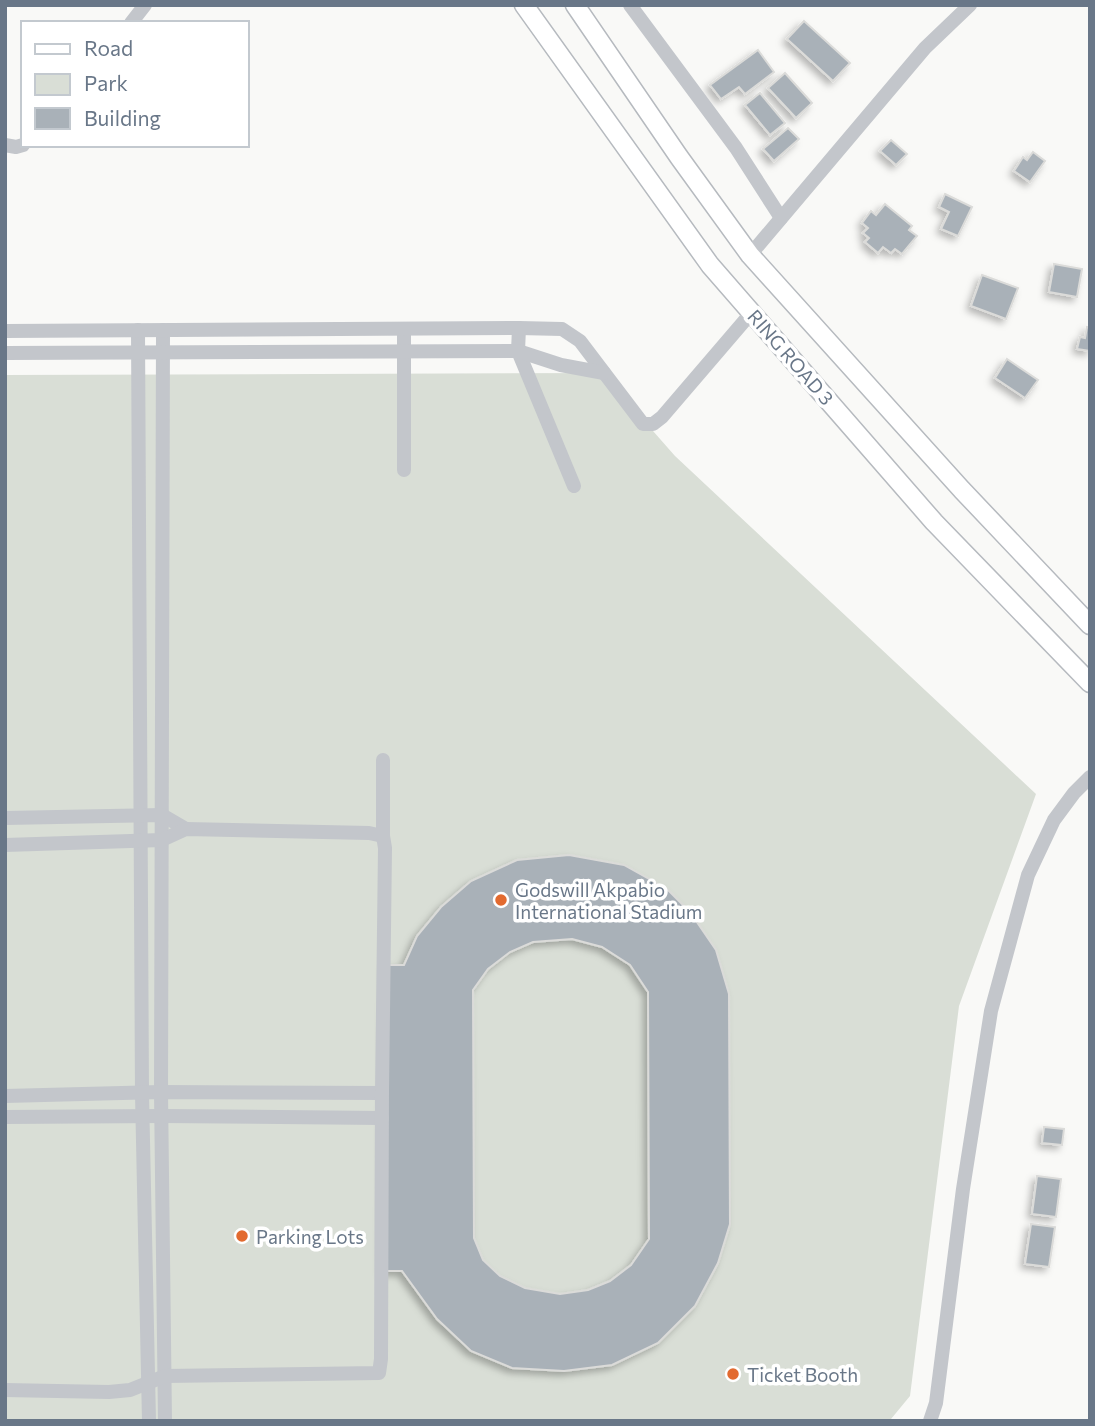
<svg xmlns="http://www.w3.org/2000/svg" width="1095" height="1426" font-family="Commissioner,sans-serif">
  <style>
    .park { fill: #d9ded6 }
    .building { fill: #a9b1b8; stroke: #dbdbd9; stroke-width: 2; fill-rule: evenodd; filter: url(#shadow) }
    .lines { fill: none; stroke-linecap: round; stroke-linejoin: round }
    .major-casing { stroke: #b6babf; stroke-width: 21 }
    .minor { stroke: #c3c6cb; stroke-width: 14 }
    .major { stroke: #fff; stroke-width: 18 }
    .poi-dot { fill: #e26a2f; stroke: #fff; stroke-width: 2.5 }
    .labels { text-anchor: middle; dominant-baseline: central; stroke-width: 7; stroke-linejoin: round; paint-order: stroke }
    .street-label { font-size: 19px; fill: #697788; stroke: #fff }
    .poi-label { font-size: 19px; fill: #697788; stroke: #fff; text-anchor: start }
  </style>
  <defs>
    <filter id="shadow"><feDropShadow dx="-4" dy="4" stdDeviation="3.5" flood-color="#0004"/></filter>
  </defs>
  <rect width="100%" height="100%" fill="#f9f9f7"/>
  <path class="park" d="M602,373l73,83 361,338 -77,212 -49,390 -19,23 -64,2h-822v-1046z"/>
  <g class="building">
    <path d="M804,21l46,42 -17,18 -46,-42z"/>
    <path d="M758,50l16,22 -29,22 -6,-7 -18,12 -11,-14z"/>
    <path d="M785,73l27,30 -16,15 -28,-30z"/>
    <path d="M760,93l25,30 -15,12 -25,-30z"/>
    <path d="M788,128l11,11 -25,22 -11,-12z"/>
    <path d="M891,140l16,14 -11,11 -16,-14z"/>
    <path d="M1033,152l12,9 -15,21 -16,-11 9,-14 4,3z"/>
    <path d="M945,194l27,13 -14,29 -17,-7 8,-17 -10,-5z"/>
    <path d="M885,204l27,22 -3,4 8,6 -15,18 -7,-5 -4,4 -8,-6 -5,6 -13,-11 4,-4 -6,-5 5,-5 -6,-5 9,-12 5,4z"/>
    <path d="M1054,264l28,5 -5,28 -28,-5z"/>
    <path d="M982,275l36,13 -12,31 -35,-13z"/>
    <path d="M1087,327l3,1v23l-13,-2 3,-12 5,1z"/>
    <path d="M1007,359l31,21 -13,18 -30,-20z"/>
    <path d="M569,855l55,10 43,24 23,23 26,38 13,44 1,230 -12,39 -23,43 -37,37 -46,22 -48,6 -52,-3 -41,-17 -34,-32 -35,-48h-17l3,-306h16l13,-29 24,-29 30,-26 46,-21zM572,939l30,8 28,18 18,27 1,247 -18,26 -21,16 -22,9 -28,4 -35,-6 -25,-12 -17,-16 -9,-22 -1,-248 15,-21 22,-17 23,-10z"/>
    <path d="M1044,1127l20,2 -2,16 -20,-2z"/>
    <path d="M1037,1176l24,3 -5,38 -24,-3z"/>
    <path d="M1031,1224l24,3 -6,40 -24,-3z"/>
  </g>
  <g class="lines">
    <defs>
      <g id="major">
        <path d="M524,5l186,260 224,257 156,161"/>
        <path d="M575,5l104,152 71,98 212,235 128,135"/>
      </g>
    </defs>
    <use href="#major" class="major-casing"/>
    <g class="minor">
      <path d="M630,5l106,143 45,70"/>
      <path d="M131,23l14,-18"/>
      <path d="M5,145l11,2 7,-2"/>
      <path d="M750,255l175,-207 45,-43"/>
      <path d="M519,328l-1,23 56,135"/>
      <path d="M404,329v141"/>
      <path d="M138,330l4,764 7,327"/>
      <path d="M163,330l-2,762 4,329"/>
      <path d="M5,331l514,-3 43,1 18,12 63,83h10l9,-7 90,-105"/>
      <path d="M5,353l513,-2 43,14 43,8"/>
      <path d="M5,818l157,-3 24,14"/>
      <path d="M5,845l157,-5 24,-11 183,4 14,3"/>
      <path d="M5,1096l156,-4 221,1"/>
      <path d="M5,1117l157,-1 220,2"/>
      <path d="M5,1390l104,2 21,-2 35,-14 214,-3 2,-14 1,-266 3,-245 -2,-12v-76"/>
      <path d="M930,1421l6,-18 27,-214 28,-178 37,-136 26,-55 20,-27 16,-16"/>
    </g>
    <use href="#major" class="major"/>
  </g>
  <g class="poi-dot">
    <circle cx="501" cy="900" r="7"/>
    <circle cx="242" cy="1236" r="7"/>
    <circle cx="733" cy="1374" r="7"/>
  </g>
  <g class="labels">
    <g class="street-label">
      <text transform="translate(791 357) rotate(49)">RING ROAD 3</text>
    </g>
    <g class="poi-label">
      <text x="515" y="889">Godswill Akpabio<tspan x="515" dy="22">International Stadium</tspan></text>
      <text x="256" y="1236">Parking Lots</text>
      <text x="747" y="1374">Ticket Booth</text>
    </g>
  </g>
  <rect width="1095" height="1426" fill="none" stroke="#697788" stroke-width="14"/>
  <rect x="21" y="21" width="228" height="126" fill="#ffffff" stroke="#c3c9cf" stroke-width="2"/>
  <rect x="35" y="44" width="35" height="10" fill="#ffffff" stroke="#c3c9cf" stroke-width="2"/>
  <text x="84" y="56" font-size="21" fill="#697788">Road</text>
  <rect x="35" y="74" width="35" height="21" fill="#d9ded6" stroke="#c3c9cf" stroke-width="2"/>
  <text x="84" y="91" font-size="21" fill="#697788">Park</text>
  <rect x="35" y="108" width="35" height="21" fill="#a9b1b8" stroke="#c3c9cf" stroke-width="2"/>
  <text x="84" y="126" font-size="21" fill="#697788">Building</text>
</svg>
